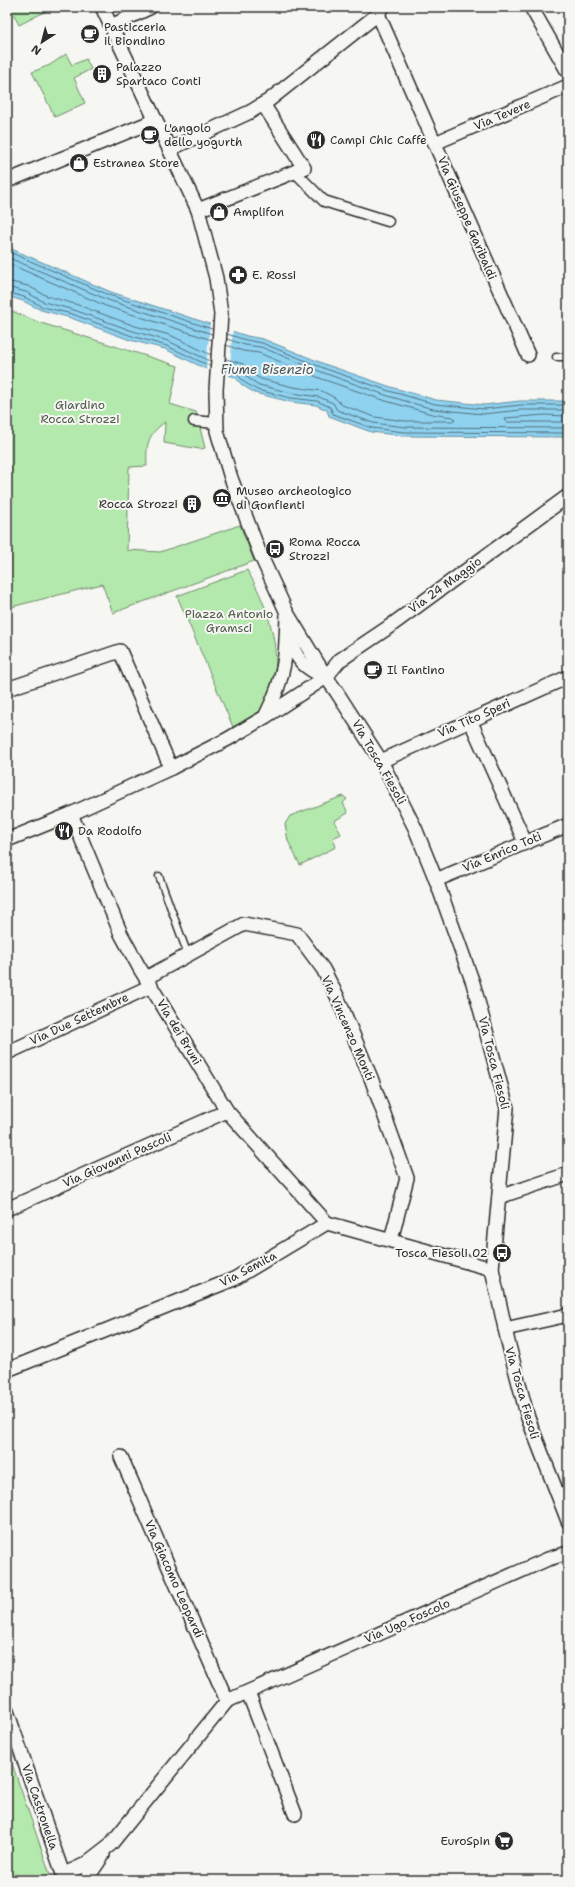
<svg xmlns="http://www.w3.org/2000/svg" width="575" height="1887" font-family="'Shantell Sans',sans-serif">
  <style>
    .green { fill: #b3e9ac; stroke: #6f8a6c }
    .water { fill: #8ed2f0; stroke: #668fa1 }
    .pier { fill: #f6f6f2 }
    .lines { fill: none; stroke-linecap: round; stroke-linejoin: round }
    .shore { stroke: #536e7a; stroke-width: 1 }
    .service-casing { stroke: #2b2b2b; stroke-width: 9 }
    .pedestrian-casing { stroke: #2b2b2b; stroke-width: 13 }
    .minor-casing { stroke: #2b2b2b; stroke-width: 16 }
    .service { stroke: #f6f6f2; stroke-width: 6 }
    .pedestrian { stroke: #f6f6f2; stroke-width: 10 }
    .minor { stroke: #f6f6f2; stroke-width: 13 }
    .labels { text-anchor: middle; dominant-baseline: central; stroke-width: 4; stroke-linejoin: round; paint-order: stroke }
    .poi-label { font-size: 12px; fill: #2b2b2b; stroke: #f6f6f2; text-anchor: start }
    .street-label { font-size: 12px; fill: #2b2b2b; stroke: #f6f6f2 }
    .park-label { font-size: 12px; fill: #4d5a4b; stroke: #f6f6f2 }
    .water-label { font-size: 13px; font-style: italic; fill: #44555c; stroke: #f6f6f2 }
  </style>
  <rect width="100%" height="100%" fill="#f6f6f2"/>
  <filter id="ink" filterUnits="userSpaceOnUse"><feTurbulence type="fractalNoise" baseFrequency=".025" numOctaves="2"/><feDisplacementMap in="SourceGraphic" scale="8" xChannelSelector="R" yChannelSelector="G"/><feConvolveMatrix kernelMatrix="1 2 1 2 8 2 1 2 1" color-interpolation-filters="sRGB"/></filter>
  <g filter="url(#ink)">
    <g class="green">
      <path d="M10,7h44l-35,18z"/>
      <path d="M66,54l6,11 14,-6 5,10 -17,9 11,25 -30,14 -23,-45 18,-7z"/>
      <path d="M7,309l31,13 140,44 -8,38 26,8 9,36 -5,1 -36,-6 1,-21c-18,13 -19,23 -18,44l-18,1 -2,83 33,2 80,-27 14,36 -141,52 -11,-29 -95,24z"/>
      <path d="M247,570c23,38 43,100 15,140 -4,6 -22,13 -29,17l-56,-131z"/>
      <path d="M343,796l4,3 -4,4 5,10 -14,8 7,13 -8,4 3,9 -36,18 -12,-24 -3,-17 5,-8z"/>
      <path d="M7,1749l43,125 -14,6h-29z"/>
    </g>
    <path class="water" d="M7,247l104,45 136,44 16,3 64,26 64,22 45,13 48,5 36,-4h48v36l-164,-1 -33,-4 -42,-16 -2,-6 -11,-5 -25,-3 -36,-9 -13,-8 -7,-8 -29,-8 -41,-20 -35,-9 -59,-22 -30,-8 -18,-9 -16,-5z"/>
    <path class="pier" d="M210,322l23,7 -4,48 -23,-6z"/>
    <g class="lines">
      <g class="shore">
        <path d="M7,251l102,44 103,34"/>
        <path d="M7,257l101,43 104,34"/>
        <path d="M7,263l99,43 106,34"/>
        <path d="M7,281l21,5 19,10 28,8 60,22 35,9 41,20"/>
        <path d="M7,287l19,5 18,10 30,8 59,21 35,10 42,20"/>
        <path d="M7,292l17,5 19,10 29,7 60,22 35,10 43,20"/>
        <path d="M227,334l19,6 16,3 64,26 63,22 46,13 49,5 37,-4h47"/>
        <path d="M227,339l18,6 16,2 63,26 64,23 45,13 50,5 38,-4h47"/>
        <path d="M226,359l17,5 9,10 9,5 32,8 29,4 13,7 7,7 33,12 30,4h48l2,-2 -2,-2 -21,-3 -46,-13 -64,-22 -63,-26 -16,-2 -17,-6"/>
        <path d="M225,365l14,4 9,9 11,7 33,8 27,4 14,6 4,7 36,13 32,4 163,1"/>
        <path d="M225,370l12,4 7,8 13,8 34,8 26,3 13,6 3,7 39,14 32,4 164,1"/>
        <path d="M568,416l-23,-1 -39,3 -1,2 2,2h61"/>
      </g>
      <defs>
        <g id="service">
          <path d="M556,357h12"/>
          <path d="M159,876l29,79"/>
        </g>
        <g id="pedestrian">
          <path d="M295,172l29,29 64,20"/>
          <path d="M194,421l22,2"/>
        </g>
        <g id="minor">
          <path d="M102,7l96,203 18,68 5,36 -5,76 1,41 14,47 29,76 27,59 39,64 10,14 45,70 34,67 21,52 37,103 34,125 -15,161 16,73 20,76 40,103"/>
          <path d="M531,7l37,65"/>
          <path d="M378,14l150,341"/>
          <path d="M111,26l40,-19"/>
          <path d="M435,143l133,-57"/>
          <path d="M170,149l80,-37 18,-11 110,-87 4,-7"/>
          <path d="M7,181l149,-61"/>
          <path d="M198,210l106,-42 -41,-64"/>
          <path d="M290,636c4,23 15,33 36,41"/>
          <path d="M7,689l113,-38 51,117"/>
          <path d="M266,715c20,-40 20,-59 21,-102"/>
          <path d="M470,720l55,122"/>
          <path d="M381,761l187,-84"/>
          <path d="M71,814l50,120 18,33 88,144 100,112"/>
          <path d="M7,840l64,-26 100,-46 57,-29 37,-22 61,-40 14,-17 46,-31 182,-133"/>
          <path d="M436,880l132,-55"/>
          <path d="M146,978l98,-54 53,10 26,35 14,27 34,82 36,100 -16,62"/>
          <path d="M7,1053l144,-67"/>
          <path d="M499,1197l69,-23"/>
          <path d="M7,1209l220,-98"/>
          <path d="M505,1329l63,-14"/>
          <path d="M7,1370l227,-91 93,-56 165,46"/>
          <path d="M121,1457l106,244"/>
          <path d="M248,1692l47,122"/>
          <path d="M7,1711l58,169"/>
          <path d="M64,1874l20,-9 27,-21 116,-143 321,-142 20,-6"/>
          <path d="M86,1880l17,-25"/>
        </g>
      </defs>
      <use href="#service" class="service-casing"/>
      <use href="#pedestrian" class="pedestrian-casing"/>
      <use href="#minor" class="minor-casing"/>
      <use href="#service" class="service"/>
      <use href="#pedestrian" class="pedestrian"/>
      <use href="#minor" class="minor"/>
    </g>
  </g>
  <defs>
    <symbol id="cafe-disc" viewBox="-11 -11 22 22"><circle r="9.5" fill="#2b2b2b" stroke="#f6f6f2"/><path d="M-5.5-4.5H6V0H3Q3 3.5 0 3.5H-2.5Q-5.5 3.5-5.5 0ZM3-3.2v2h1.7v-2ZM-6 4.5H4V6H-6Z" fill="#fff"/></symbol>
    <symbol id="building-disc" viewBox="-11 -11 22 22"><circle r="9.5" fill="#2b2b2b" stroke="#f6f6f2"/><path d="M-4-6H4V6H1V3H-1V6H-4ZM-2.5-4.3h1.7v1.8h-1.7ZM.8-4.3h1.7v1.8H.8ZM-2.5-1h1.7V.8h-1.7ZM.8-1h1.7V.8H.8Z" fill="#fff"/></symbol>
    <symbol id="restaurant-disc" viewBox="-11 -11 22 22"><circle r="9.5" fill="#2b2b2b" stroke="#f6f6f2"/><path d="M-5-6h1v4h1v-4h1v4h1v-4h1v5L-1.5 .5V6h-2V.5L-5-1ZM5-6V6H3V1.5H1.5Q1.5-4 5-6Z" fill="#fff"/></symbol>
    <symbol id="shop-disc" viewBox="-11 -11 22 22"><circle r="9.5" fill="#2b2b2b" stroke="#f6f6f2"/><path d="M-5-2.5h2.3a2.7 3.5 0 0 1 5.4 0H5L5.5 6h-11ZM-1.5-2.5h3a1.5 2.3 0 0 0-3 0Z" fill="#fff"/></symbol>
    <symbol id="pharmacy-disc" viewBox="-11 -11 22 22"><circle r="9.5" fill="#2b2b2b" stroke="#f6f6f2"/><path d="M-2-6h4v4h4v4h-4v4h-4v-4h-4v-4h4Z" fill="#fff"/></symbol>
    <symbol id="museum-disc" viewBox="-11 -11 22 22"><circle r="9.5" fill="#2b2b2b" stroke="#f6f6f2"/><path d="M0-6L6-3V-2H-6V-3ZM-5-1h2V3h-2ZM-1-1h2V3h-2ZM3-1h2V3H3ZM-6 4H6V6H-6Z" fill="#fff"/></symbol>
    <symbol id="bus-disc" viewBox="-11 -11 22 22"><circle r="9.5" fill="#2b2b2b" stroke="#f6f6f2"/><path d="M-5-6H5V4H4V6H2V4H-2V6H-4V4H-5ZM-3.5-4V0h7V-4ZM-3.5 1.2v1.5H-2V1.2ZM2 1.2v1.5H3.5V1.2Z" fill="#fff"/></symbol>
    <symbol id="supermarket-disc" viewBox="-11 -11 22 22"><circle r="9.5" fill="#2b2b2b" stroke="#f6f6f2"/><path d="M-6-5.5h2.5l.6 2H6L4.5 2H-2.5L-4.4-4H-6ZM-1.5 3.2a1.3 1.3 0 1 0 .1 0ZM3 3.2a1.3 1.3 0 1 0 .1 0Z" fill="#fff"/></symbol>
  </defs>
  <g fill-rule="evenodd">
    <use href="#cafe-disc" x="79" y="23" width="22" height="22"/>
    <use href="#building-disc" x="91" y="63" width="22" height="22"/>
    <use href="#cafe-disc" x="139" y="124" width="22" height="22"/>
    <use href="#restaurant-disc" x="305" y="129" width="22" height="22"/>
    <use href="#shop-disc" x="68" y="152" width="22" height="22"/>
    <use href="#shop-disc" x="208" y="201" width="22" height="22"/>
    <use href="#pharmacy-disc" x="227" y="264" width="22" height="22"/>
    <use href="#museum-disc" x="211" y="487" width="22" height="22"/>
    <use href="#building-disc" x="181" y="493" width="22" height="22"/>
    <use href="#bus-disc" x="264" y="538" width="22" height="22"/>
    <use href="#cafe-disc" x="362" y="659" width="22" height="22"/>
    <use href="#restaurant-disc" x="53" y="820" width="22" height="22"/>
    <use href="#bus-disc" x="491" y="1242" width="22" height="22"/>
    <use href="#supermarket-disc" x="493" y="1830" width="22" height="22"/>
  </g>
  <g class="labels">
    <g class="poi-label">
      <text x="104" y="27">Pasticceria<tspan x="104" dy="14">il Biondino</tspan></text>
      <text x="116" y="67">Palazzo<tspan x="116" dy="14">Spartaco Conti</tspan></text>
      <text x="164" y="128">L'angolo<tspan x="164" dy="14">dello yogurth</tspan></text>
      <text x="330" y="140">Campi Chic Caffe</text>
      <text x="93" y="163">Estranea Store</text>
      <text x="233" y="212">Amplifon</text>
      <text x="252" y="275">E. Rossi</text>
      <text x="236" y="491">Museo archeologico<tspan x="236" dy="14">di Gonfienti</tspan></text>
      <text x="178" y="504" text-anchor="end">Rocca Strozzi</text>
      <text x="289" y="542">Roma Rocca<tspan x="289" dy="14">Strozzi</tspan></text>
      <text x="387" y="670">Il Fantino</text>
      <text x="78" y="831">Da Rodolfo</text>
      <text x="488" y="1253" text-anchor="end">Tosca Fiesoli 02</text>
      <text x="490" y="1841" text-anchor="end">EuroSpin</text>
    </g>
    <g class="street-label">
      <text transform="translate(502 115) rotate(-23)">Via Tevere</text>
      <text transform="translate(467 218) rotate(67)">Via Giuseppe Garibaldi</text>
      <text transform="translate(445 585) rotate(-36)">Via 24 Maggio</text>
      <text transform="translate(474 718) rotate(-24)">Via Tito Speri</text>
      <text transform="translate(379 762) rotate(60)">Via Tosca Fiesoli</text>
      <text transform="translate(502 852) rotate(-23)">Via Enrico Toti</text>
      <text transform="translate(79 1019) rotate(-25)">Via Due Settembre</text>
      <text transform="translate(348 1028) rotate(66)">Via Vincenzo Monti</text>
      <text transform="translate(179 1032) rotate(59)">Via dei Bruni</text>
      <text transform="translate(494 1063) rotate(76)">Via Tosca Fiesoli</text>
      <text transform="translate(117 1160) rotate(-24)">Via Giovanni Pascoli</text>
      <text transform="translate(248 1269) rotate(-28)">Via Semita</text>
      <text transform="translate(522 1393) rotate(74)">Via Tosca Fiesoli</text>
      <text transform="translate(174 1579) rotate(66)">Via Giacomo Leopardi</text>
      <text transform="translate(407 1621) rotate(-24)">Via Ugo Foscolo</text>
      <text transform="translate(40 1807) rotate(71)">Via Castronella</text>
    </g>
    <g class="park-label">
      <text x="80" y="405">Giardino<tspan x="80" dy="14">Rocca Strozzi</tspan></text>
      <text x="229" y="614">Piazza Antonio<tspan x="229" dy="14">Gramsci</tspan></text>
    </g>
    <g class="water-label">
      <text x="267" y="369">Fiume Bisenzio</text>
    </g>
  </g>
  <rect width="575" height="1887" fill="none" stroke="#f6f6f2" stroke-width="24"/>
  <rect x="12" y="12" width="551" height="1863" fill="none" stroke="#2b2b2b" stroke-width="1.5" filter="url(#ink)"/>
  <g transform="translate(42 42) rotate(216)" stroke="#f6f6f2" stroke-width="3" paint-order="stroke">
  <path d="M0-3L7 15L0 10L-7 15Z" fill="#2b2b2b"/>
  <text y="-6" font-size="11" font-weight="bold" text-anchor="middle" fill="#2b2b2b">N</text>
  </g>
</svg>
